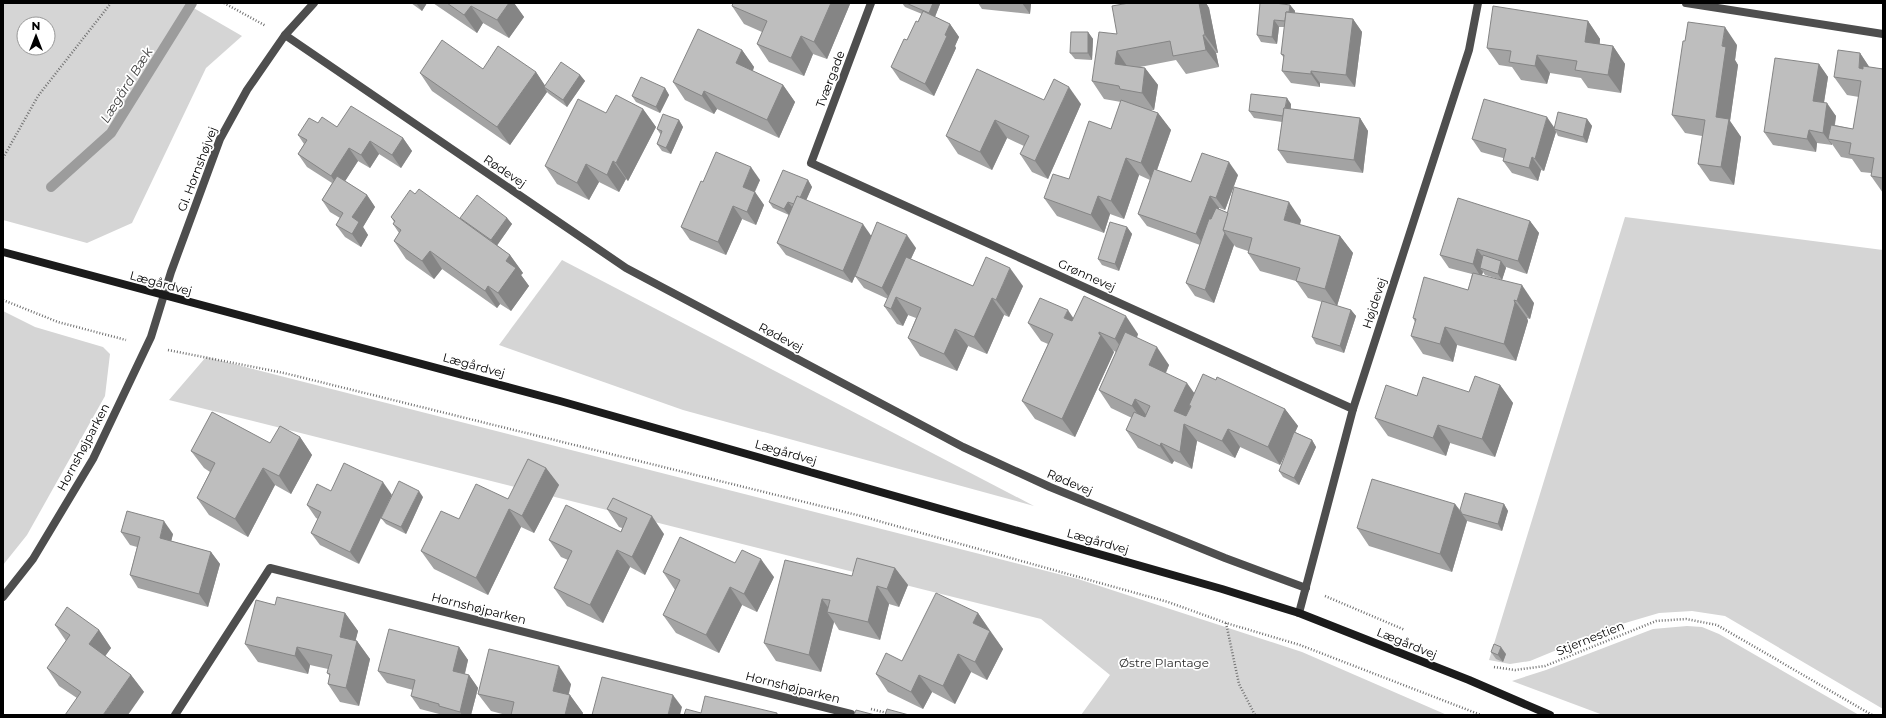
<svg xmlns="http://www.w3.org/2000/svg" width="1886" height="718" font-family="Montserrat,sans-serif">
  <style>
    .green { fill: #d5d5d5; fill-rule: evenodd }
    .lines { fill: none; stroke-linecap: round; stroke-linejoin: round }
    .stream { stroke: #9c9c9c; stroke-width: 10 }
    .path { stroke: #707070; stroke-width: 2.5; stroke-dasharray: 1 2; stroke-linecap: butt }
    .street { stroke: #4e4e4e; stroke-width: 8 }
    .secondary { stroke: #1b1b1b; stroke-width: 8 }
    .wall { fill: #a3a3a3 }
    .shaded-wall { fill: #858585 }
    .building { fill: #bebebe; stroke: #858585 }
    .labels { text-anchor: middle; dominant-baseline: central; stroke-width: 3.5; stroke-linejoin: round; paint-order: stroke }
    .street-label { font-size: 12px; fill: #000; stroke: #fff }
    .park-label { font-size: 12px; fill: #2c2c2c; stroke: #fff }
    .water-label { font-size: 13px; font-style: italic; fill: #3d3d3d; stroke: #fff }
  </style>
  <rect width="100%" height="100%" fill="#fff"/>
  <g class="green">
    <path d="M3,3h182l57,33 -36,32 -74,155 -45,20 -84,-23zM24,24h24v24h-24z"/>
    <path d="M1625,217l258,33v459l-158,-93 -33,-5 -33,2 -44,13 -85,35 -20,3 -21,-4z"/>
    <path d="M562,260l472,246 -351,-96 -184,-65z"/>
    <path d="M3,311l32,16 68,20 7,7 -5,42 -78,139 -24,30z"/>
    <path d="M206,357l872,222 224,73 145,63h-366l29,-40 -69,-56 -872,-219z"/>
    <path d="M1687,626l15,1 17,7 140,81h-256l-91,-34 34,-11 107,-41z"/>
  </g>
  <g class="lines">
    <path class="stream" d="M51,187l60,-54 81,-130"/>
    <g class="path">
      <path d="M224,3l42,23"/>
      <path d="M3,158l35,-62 73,-93"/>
      <path d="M3,300l55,22 68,18"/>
      <path d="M168,350l116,23 573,142 311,87 58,21 74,22 181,70"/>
      <path d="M1325,596l80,34"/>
      <path d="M1226,623l13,61 16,31"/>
      <path d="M1494,667l21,3 30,-4 111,-45 30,-2 31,6 155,90"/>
      <path d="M871,709l16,4"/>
    </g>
    <g class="street">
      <path d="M871,3l-60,160 542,246"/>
      <path d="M1686,3l197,31"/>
      <path d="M285,35l341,233 337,179 87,40 175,71 81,30"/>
      <path d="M3,597l30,-38 60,-100 58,-122 20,-65 49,-133 27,-49 38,-55 29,-32"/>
      <path d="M1299,613l54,-204 116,-359 9,-47"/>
      <path d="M175,715l95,-147 581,146"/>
    </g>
    <path class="secondary" d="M3,252l557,149 662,188 77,24 170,67 81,35"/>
  </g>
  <g class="wall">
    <path d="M411,3h16l-5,8z"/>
    <path d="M433,3h81l10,14 -15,21 -26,-15 -6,10z"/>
    <path d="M733,3h116l1,1 -23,55 -14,-5 -9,22 -35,-14 -12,-18 5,-12 -18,-8 -12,-18z"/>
    <path d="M902,3h38v1l-5,13 15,7 9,13 -4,9 1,2 -22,48 -34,-16 -9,-13 27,-45 4,-8 -17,-7z"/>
    <path d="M978,3h53l-1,11 -48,-5z"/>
    <path d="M1129,3h77l3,5 9,45h-2l3,14 -33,7 -10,-14 -36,7 5,1 13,17 -4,25h-4l8,3 13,17 -14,40 34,12 47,-7 -13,35 -6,-2v1l9,4 73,7 -1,5 40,11 13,17 -16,53 14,4 5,6 -12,37 -28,-9 -4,-7 10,-35 -14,-4 -12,-17 -36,-10 -12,-18v-2l-12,-4 -2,-2 -20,58 -19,-7 -9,-13 14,-38 -53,-19 -9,-12 12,-34 -11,-5 -15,44 -14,-5 -6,19 -47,-17 -13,-18 25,-19 42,-50 10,-27 -17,-3 -12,-18 25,-47z"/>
    <path d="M1290,5l5,6v2l58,6 9,13 -7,55 -35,-4v4l-29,-4 -9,-12 2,-13 -3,-4 4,-27h-6l-2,17 -16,-2 -4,-7z"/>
    <path d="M1588,21l12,18v5l13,2 12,18 -4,29 -33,-5 -7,-10 -31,-5 -3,11 -26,-4 -9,-13 -13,-2 -12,-17z"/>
    <path d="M1088,32l5,7 -1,21 -17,-1 -5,-6z"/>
    <path d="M1737,45l-2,15 3,5 -8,56 11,16 -7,48 -24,-4 -12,-17 4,-28 -17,-3 -13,-18z"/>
    <path d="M742,50l12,17 -1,4 30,14 12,17 -16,36 -62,-29 -3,5 -29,-14 -12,-18z"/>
    <path d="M1860,53l9,14 14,2v124l-12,-17v-3l-10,-1 -9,-13 -11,-2 -9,-13v1l-15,-2 -1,9 -43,-7 -9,-13 55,-68 9,13 -4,26 12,13 -1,9 18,4 6,-32 -12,-2 -13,-18z"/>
    <path d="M483,69l53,3 9,14 35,-11 5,6 -18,26 -18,-13 -2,-2 -37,53 -78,-54 -12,-18z"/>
    <path d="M665,88l4,7 -9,18 -24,-11 -4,-6z"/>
    <path d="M1044,100l37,4 -33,75 -16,-7 -12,-18 4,-8 -17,-8 -15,32 -34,-16 -12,-18z"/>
    <path d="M1291,104v5l69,9 8,13 -5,42 -76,-10 -9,-13 4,-28 -28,-4 -5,-7z"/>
    <path d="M643,109l13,18 -28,54 -2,-2 -7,13 -20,-10 -10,18 -32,-16 -12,-18 61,-53z"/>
    <path d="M1587,119l5,7 -5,17 -29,-7 -2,-4 -12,39 -3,-1 -3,11 -26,-8 -9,-12v-3l-22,-6 -9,-13 82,-12z"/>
    <path d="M679,120l4,7 -12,27 -9,-3 -5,-7 4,-9 -4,-6z"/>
    <path d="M318,123l85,15 9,13 -11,17 -22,-14 -9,14 -12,-7 -13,20 22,14 8,12 -12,20 5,8 -7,12 -16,-10 -9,-12 4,-7 -10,-6 -8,-12 10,-17 -25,-16 -9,-13 6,-10 -6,-9z"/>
    <path d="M760,180l-5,12 9,13 -8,20 -14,-6 -16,36 -36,-15 -9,-13 22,-45z"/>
    <path d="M808,180l4,7 -6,13 66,36 44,12 -5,11 62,27h50l-14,31 -5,-2 -17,39 -19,-8 -11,25 -37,-15 -12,-18 8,-20 -8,-3 -5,11 -6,-2 -13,-18 4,-7 -24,-11 -9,-12 -3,7 -66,-28 -9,-12 12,-28 -16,-7 -4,-6z"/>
    <path d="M415,194l47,27 -2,-3h47l5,6 -15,21 13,10 13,18 -2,2 8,11 -18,25 -11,-7 -3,4 -55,-39 -8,10 -28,-20 -12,-18 5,-8 -6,-9 1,-2 -3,-5z"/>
    <path d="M1530,221l9,12 -12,41 -21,-7 -4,13 -17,-5 -2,-3 -1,3 52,28 -4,16 -3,-1 1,3 -12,40 -59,-16 -4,17 -30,-8 -12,-18 4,-14 -2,-4 55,-28 4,-16 -23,-6 -9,-13z"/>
    <path d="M1127,227l5,7 -13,37 -17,-6 -4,-6z"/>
    <path d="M1074,318l64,16 -1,4 32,27 -3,8 28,20 22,-13 69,29 13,17 -3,6 17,8 4,7 -17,38 -16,-8 -4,-6 8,-20 -7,14 -40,-18 -5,11 -38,-17 -5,28 -18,-8 -2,3 -34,-16 -12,-18 6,-12 -21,-10 -12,-18 17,-38 -4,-2 2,2 -39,85 -40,-18 -13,-18 26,-57 -7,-3 -13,-18z"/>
    <path d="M1500,385l13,18 -18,54 -45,-14 -4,13 -58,-20 -13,-18 42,-22 52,-4z"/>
    <path d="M300,437l12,18 -21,39 -16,-9 -27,52 -39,-22 -12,-17 13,-26 -6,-4 -13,-17 79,-8z"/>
    <path d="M546,468l13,17 -25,48 -13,-6 -33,68 -54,-26 -13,-18 38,-32 49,-20z"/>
    <path d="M317,484l42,80 -39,-19 -9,-12 7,-14 -2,-1 -9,-13z"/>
    <path d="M423,497l-17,37 -20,-10 -5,-6z"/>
    <path d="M1455,504l5,6 44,-6 4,7 -6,20 -35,-10 -15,51 -83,-26 -12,-18z"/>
    <path d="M607,509l57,25 -19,41 -15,-8 -27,56 -36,-17 -13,-18 14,-28 -7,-3 -12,-17 72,-8 1,-4 -3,-1z"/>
    <path d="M121,532l52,2 -2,7 40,11 9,12 -12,43 -70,-19 -8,-13 7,-28 -7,-2z"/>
    <path d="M735,563l39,14 -17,35 -15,-7 -23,48 -43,-20 -13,-18 12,-25 -12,-18z"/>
    <path d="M895,568l13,17 -9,22 -10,-3 -9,36 -41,-10 -5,-8 -13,50 -45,-11 -12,-18 88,-67z"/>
    <path d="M275,605l70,8 13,18 -3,10h2l13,18 -11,47 -19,-4 -12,-18 2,-8 -3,-3 1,-4 -18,-4 -2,9 -50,-12 -13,-18z"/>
    <path d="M978,613l25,36 -16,31 -16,-8 -16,32 -23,-12 -9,17 -35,-17 -12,-18 26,-13z"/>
    <path d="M55,625l44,5 12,18 -6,8 26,19 13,17 -67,6 -18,-12 -12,-18 19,-27z"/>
    <path d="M459,647l9,13 -3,14 4,1 9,13 -7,27h-28l-23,-6 -9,-13 2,-6 -26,-7 -9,-12z"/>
    <path d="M1491,652l15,2 -3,8 -7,-3z"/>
    <path d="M571,684l-2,10 14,19 -1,2h-76l-15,-4 -13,-17z"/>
  </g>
  <g class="shaded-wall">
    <path d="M416,3h11l-5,8z"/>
    <path d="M509,3h5l10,14 -15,21 -12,-18z"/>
    <path d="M831,3h18l1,1 -23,55 -13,-17z"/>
    <path d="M933,3h7v1l-6,15 -5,-6z"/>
    <path d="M1022,3h9l-1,11z"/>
    <path d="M1199,3h7l3,5 9,45 -13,-18z"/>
    <path d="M1290,5l5,6 -2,17 -4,-6z"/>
    <path d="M471,6l12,17 -6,10 -13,-18z"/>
    <path d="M1353,19l9,13 -7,55 -9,-12z"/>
    <path d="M1274,20l5,7 -2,17 -5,-7z"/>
    <path d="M1588,21l12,18 -3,20 -12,-17z"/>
    <path d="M950,24l9,13 -4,9 1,2 -22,48 -9,-12 20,-49z"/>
    <path d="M1725,27l12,18 -2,15 3,5 -8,56 11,16 -7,48 -13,-18 -5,-50 6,-71z"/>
    <path d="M1088,32l5,7 -1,21 -4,-7z"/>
    <path d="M1203,35l13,18 3,14 -13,-17z"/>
    <path d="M801,36l12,18 -9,22 -13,-18z"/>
    <path d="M1613,46l12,18 -4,29 -13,-18z"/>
    <path d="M742,50l12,17 -6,14 -12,-18z"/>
    <path d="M1117,51l12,18 -14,-5z"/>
    <path d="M1860,53l12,18 -13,-3z"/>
    <path d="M1537,55l13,18 -3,11 -12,-18z"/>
    <path d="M1819,64l9,13 -6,37 -9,-13z"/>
    <path d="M1145,68l13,17 -4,25 -12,-17z"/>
    <path d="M1311,71l9,12v4l-9,-13z"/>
    <path d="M536,72l12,18 -4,-3 3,5 -37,53 -13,-18z"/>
    <path d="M580,75l5,6 -18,26 -4,-7z"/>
    <path d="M783,85l12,17 -16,36 -12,-18z"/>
    <path d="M1069,87l12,17 -33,75 -13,-18z"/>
    <path d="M665,88l4,7 -9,18 -4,-6z"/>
    <path d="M704,91l13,18 -3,5 -12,-18z"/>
    <path d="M1287,98l4,6 -2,18 -5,-6z"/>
    <path d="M1827,103l9,13 -4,24 -4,-1 4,5v1l-9,-12z"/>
    <path d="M643,109l13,18 -28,54 -12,-18z"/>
    <path d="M1158,113l13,17 -18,51 -12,-18z"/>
    <path d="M1547,117l9,13 -2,-1 2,3 -12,39 -9,-12z"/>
    <path d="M1360,118l8,13 -5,42 -9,-13z"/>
    <path d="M1587,119l5,7 -5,17 -4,-6z"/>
    <path d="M679,120l4,7 -12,27 -5,-6z"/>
    <path d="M995,120l12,18 -15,32 -12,-18z"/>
    <path d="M1809,130l8,13 -1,9 -9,-13z"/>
    <path d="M403,138l9,13 -11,17 -9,-13z"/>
    <path d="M370,141l9,13 -9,14 -9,-13z"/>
    <path d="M349,148l9,13 -18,28 -9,-13z"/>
    <path d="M1532,157l9,13 -3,11 -9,-13z"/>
    <path d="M1126,158l13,17 -15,44 -13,-18z"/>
    <path d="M613,161l13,18 -7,13 -12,-17z"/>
    <path d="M1229,162l9,13 -13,35 -9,-12z"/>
    <path d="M586,164l13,18 -10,18 -12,-17z"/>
    <path d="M751,167l9,13 -9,19 -8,-12z"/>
    <path d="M808,180l4,7 -11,25 -4,-7z"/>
    <path d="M755,192l9,13 -8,20 -9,-13z"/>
    <path d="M367,195l8,12 -12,20 5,8 -7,12 -9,-13v-17z"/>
    <path d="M1098,196l12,18 -6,19 -13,-18z"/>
    <path d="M1210,196l9,12 -14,39 -9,-13z"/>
    <path d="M788,202l5,6 -4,7 -5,-6z"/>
    <path d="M1289,202l12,18 -5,18 -12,-18z"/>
    <path d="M733,206l9,13 -16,36 -8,-13z"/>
    <path d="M507,218l5,6 -16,23 -5,-7z"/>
    <path d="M1530,221l9,12 -12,41 -9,-13z"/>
    <path d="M863,224l9,13 -20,46 -9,-12z"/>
    <path d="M1127,227l5,7 -13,37 -4,-7z"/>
    <path d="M1225,233l9,12 -20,58 -9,-13z"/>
    <path d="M907,235l9,13 -25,52 -9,-12z"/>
    <path d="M1340,236l13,17 -16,53 -12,-17z"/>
    <path d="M1477,249l9,12 -6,7 3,4 -2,5 -8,-13z"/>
    <path d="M430,251l12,18 -8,10 -12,-18z"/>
    <path d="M510,255l13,18 -2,2 8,11 -18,25 -13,-18 8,-32z"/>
    <path d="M1501,261l5,7 -4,12 -4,-6z"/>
    <path d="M1010,268l13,18 -14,31 -13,-17z"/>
    <path d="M1522,285l12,18 -4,16 -13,-18z"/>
    <path d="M488,286l12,18 -3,4 -12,-17z"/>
    <path d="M896,297l12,18 -5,11 -12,-17z"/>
    <path d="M992,298l12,17 -17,39 -13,-17z"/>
    <path d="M1514,300l13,18 1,3 -12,40 -12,-17z"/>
    <path d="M1068,310l12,18 -16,-10z"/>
    <path d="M1351,310l5,6 -12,37 -4,-7z"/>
    <path d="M1126,316l12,18 -10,23 -13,-18z"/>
    <path d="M1445,327l12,18 -4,17 -13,-18z"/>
    <path d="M955,329l13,17 -11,25 -13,-17z"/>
    <path d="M1099,332l15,20 -39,85 -13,-18z"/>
    <path d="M1157,347l12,18 -8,18 -12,-18z"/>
    <path d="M1187,383l13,18 -11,4 5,8 -10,11 13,17 -5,28 -12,-17 -6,-41z"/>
    <path d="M1500,385l13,18 -18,54 -13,-18z"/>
    <path d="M1135,399l12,17 -3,7 -12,-17z"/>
    <path d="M1285,409l13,17 -18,39 -12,-18z"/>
    <path d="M1438,425l12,18 -4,13 -13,-18z"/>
    <path d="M1228,429l12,18 -5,11 -13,-17z"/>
    <path d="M300,437l12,18 -21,39 -12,-18z"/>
    <path d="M1312,440l4,7 -17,38 -5,-7z"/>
    <path d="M1161,443l13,18 -2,3 -12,-18z"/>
    <path d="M263,468l12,17 -27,52 -13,-18z"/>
    <path d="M546,468l13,17 -25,48 -12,-17z"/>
    <path d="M383,482l9,13 -33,69 -9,-12z"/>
    <path d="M419,491l4,6 -17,37 -5,-7z"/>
    <path d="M1455,504l12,17 -15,51 -12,-18z"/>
    <path d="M1504,504l4,7 -6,20 -4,-7z"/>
    <path d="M509,509l12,18 -33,68 -12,-17z"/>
    <path d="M652,516l12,18 -19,41 -13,-18z"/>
    <path d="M164,521l9,13 -4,16 -9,-12z"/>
    <path d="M617,550l13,17 -27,56 -13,-18z"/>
    <path d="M211,552l9,12 -12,43 -9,-13z"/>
    <path d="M761,559l13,18 -17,35 -13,-18z"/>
    <path d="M895,568l13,17 -9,22 -12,-18z"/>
    <path d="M877,586l12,18 -9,36 -12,-18z"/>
    <path d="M730,587l12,18 -23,48 -13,-18z"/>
    <path d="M822,599l11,15 -6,-2 7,10 -13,50 -12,-17z"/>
    <path d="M345,613l13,18 -6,24 -12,-18z"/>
    <path d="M978,613l12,18 -17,-8z"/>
    <path d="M99,630l12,18 -10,14 -12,-18z"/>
    <path d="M990,631l13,18 -16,31 -12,-18z"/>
    <path d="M357,641l13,18 -11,47 -13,-18z"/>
    <path d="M297,647l13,18 -2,9 -13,-18z"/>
    <path d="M459,647l9,13 -6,24 -9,-13z"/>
    <path d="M1501,647l5,7 -3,8 -5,-7z"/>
    <path d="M958,654l13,18 -16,32 -12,-18z"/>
    <path d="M559,666l12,18 -6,24 -12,-17z"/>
    <path d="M131,675l13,17 -16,23h-25z"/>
    <path d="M469,675l9,13 -7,27h-9l-2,-3z"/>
    <path d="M919,675l13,17 -9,17 -12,-17z"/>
    <path d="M570,695l13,18 -1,2h-17z"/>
    <path d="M673,695l9,12 -2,8h-12z"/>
  </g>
  <g class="building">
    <path d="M447,3h62l-12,17 -26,-14 -7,9z"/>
    <path d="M733,3h98l-17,39 -13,-6 -10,22 -34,-14 10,-23 -35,-15z"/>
    <path d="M906,3h27l-4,10z"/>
    <path d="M1129,3h70l6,32h-2l3,15 -33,6 -3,-15 -53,10 -2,13 30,4 -3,25 -22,-4 -1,-3 -27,-5 7,-49 18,2 -5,-28z"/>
    <path d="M1260,3h15l15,2 -1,7h-3l-1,9 -11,-1 -2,17 -15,-2z"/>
    <path d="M1493,6l95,15 -3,21 28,4 -5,29 -33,-5 2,-9 -40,-6 -2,11 -26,-4 2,-11 -24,-3z"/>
    <path d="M923,11l27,13 -5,11 2,1 -22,48 -34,-17 13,-28 3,1 9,-19 2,1z"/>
    <path d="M1286,12l67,7 -7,56 -35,-4v3l-29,-3 2,-16 -3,-1z"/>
    <path d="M1688,22l37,5 -3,19 4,1 -10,70 13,2 -8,48 -23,-3 7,-44 -33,-5 11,-74h2z"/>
    <path d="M698,29l44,21 -6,13 47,22 -16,35 -63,-29 -2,5 -29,-14z"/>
    <path d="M1071,32h17v21h-18z"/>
    <path d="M442,40l41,29 15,-23 38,26 -39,55 -77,-54z"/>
    <path d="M1838,50l22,3 -1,15 4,1v-3l20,3v109l-12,-2 3,-18 -25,-4 2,-11 -23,-4 3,-14 22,4 8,-48 -27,-4z"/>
    <path d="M1775,58l44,6 -6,37 14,2 -4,30 -14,-3 -2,9 -43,-7z"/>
    <path d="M561,62l19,13 -17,25 -19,-13z"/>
    <path d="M977,69l67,31 10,-21 15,8 -34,74 -15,-7 9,-18 -34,-16 -15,32 -34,-16z"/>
    <path d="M641,77l24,11 -9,19 -24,-11z"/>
    <path d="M1251,94l36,4 -2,10h-1l-1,8 -34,-5z"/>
    <path d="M616,95l27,14 -27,54 -3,-2 -6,14 -21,-11 -9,19 -32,-17 33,-67 28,14z"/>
    <path d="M1484,99l63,18 -12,42 -3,-2 -3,11 -26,-7 3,-12 -34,-10z"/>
    <path d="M1121,100l37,13 -17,50 -15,-5 -15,43 -13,-5 -7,19 -47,-17 9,-24 16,5 20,-58 22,8z"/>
    <path d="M351,106l52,32 -11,17 -22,-14 -9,14 -12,-7 -18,28 -33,-22 9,-14 -9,-5 11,-17 9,5 4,-6 15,10z"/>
    <path d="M1284,108l76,10 -6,42 -76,-10z"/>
    <path d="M1558,112l29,7 -4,18 -29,-8z"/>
    <path d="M663,114l16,6 -13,28 -9,-4 5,-13 -5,-2z"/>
    <path d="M716,152l35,15 -8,20 12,5 -8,20 -14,-6 -15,36 -37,-15 20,-46 2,1z"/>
    <path d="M1202,153l27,9 -13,36 -6,-2 -14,38 -58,-20 16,-45 37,13z"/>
    <path d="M783,170l25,10 -8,18 -3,-2 -3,8 -6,-2 -4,7 -15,-7z"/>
    <path d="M337,176l30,19 -15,22 7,5 -7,12 -16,-9 7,-12 -21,-13z"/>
    <path d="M1234,187l55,15 -5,18 56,16 -15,53 -29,-8 4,-13 -52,-15 4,-15 -29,-8z"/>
    <path d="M419,189l91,66 -4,6 10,7 -18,25 -10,-7 -3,5 -55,-40 -8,10 -28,-20 7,-11 -8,-6 2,-3 -4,-4 19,-27 5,4z"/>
    <path d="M477,195l30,23 -16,22 -31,-22z"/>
    <path d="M797,196l66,28 -20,47 -66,-28z"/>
    <path d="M1458,198l72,23 -12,40 -41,-12 -4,15 -33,-9z"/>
    <path d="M1216,208l12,5 -5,17 2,3 -20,57 -19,-7 23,-64h2z"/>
    <path d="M877,222l30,13 -25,53 -27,-12z"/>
    <path d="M1110,222l17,5 -12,37 -17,-5z"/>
    <path d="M1483,255l18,6 -3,13 -18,-6z"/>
    <path d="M906,257l67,29 13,-29 24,11 -14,32 -4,-2 -18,39 -19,-8 -11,25 -36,-16 13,-30 -25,-11 -5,12 -7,-3z"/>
    <path d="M1473,273l49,12 -5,16 -3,-1 1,3 -11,41 -59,-17 -5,17 -29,-8 5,-17 -3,-1 11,-41 44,13z"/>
    <path d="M1084,296l42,20 -11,23 -16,-7v2l2,1 -39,84 -40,-18 31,-67 -25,-11 12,-25 28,12 -4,8 8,3z"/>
    <path d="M1322,301l29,9 -11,36 -28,-9z"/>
    <path d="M1125,332l32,15 -8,18 38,18 -13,28 12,5 5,-10 -2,-1 14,-31 13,6 1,-3 68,32 -17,38 -40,-18 -6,12 -38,-17 -4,28 -19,-9 -1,3 -34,-16 8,-18 11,5 5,-11 -15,-7 -3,7 -33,-16z"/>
    <path d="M1475,376l25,9 -18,54 -44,-14 -5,13 -58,-20 11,-33 31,11 6,-19 46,15z"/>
    <path d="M212,412l58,31 10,-17 20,11 -21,39 -16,-8 -28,51 -38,-21 18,-35 -24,-12z"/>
    <path d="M1294,432l18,8 -18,38 -15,-7z"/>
    <path d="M528,459l18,9 -24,48 -13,-7 -33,69 -55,-27 20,-40 18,8 17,-35 32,15z"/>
    <path d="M344,463l39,19 -33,70 -39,-19 10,-21 -14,-7 10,-21 14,7z"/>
    <path d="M1372,479l83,25 -15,50 -83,-26z"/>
    <path d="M399,481l20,10 -18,36 -20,-9z"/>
    <path d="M1465,493l39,11 -6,20 -36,-10 -2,-4z"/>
    <path d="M613,498l39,18 -20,41 -15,-7 -27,55 -36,-17 18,-37 -23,-11 17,-35 55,27 6,-14 -20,-9z"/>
    <path d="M127,511l37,10 -4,17 51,14 -12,42 -69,-19 10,-38 -19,-5z"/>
    <path d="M680,537l55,26 7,-13 19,9 -17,35 -14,-7 -24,48 -43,-20 17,-35 -17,-8z"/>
    <path d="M857,558l38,10 -8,21 -10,-3 -9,36 -41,-10 3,-12 -8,-1 -13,56 -45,-12 21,-83 67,16z"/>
    <path d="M936,593l42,20 -5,10 17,8 -15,31 -17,-8 -15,32 -24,-11 -8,17 -35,-18 10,-21 16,8z"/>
    <path d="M277,597l68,16 -5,24 17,4 -11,47 -18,-4 2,-10 -3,-1 5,-18 -35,-8 -2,9 -50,-12 11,-44 19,5z"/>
    <path d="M67,607l32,23 -10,14 42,31 -28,40h-38l16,-23 -34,-24 23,-33 -15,-10z"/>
    <path d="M389,629l70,18 -6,24 16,4 -9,37 -21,-6v-2l-28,-8 4,-16 -37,-9z"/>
    <path d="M1494,644l7,3 -3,8 -7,-3z"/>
    <path d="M489,649l70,17 -6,25 17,4 -5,20h-54l3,-13 -36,-8z"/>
    <path d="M602,677l71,18 -5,20h-76z"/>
    <path d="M705,696l72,17v2h-93l2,-6 15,4z"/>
    <path d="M887,709l22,6h-24z"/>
    <path d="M856,710l19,5h-21z"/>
  </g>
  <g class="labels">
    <g class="street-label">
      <text transform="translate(830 79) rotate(-69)">Tværgade</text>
      <text transform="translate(197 169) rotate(-69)">Gl. Hornshøjvej</text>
      <text transform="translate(505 171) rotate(34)">Rødevej</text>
      <text transform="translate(1087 275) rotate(24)">Grønnevej</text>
      <text transform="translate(161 283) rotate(15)">Lægårdvej</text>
      <text transform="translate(1374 303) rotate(-72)">Højdevej</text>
      <text transform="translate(781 337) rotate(28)">Rødevej</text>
      <text transform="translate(474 365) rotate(15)">Lægårdvej</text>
      <text transform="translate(83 447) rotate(-62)">Hornshøjparken</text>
      <text transform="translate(786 452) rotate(16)">Lægårdvej</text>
      <text transform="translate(1070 482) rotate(23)">Rødevej</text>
      <text transform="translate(1098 541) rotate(16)">Lægårdvej</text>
      <text transform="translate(479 608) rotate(14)">Hornshøjparken</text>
      <text transform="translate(1590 638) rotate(-22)">Stjernestien</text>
      <text transform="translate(1407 643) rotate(22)">Lægårdvej</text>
      <text transform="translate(793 687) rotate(14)">Hornshøjparken</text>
    </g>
    <g class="park-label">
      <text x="1164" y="662">Østre Plantage</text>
    </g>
    <g class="water-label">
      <text transform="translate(126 85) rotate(-58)">Lægård Bæk</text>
    </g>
  </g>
  <rect width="1886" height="718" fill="none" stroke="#000000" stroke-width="8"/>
  <g transform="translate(36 36)"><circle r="19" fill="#ffffff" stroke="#999999"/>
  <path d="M0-3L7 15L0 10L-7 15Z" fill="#000000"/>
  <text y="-6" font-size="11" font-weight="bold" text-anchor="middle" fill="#000000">N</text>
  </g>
</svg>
